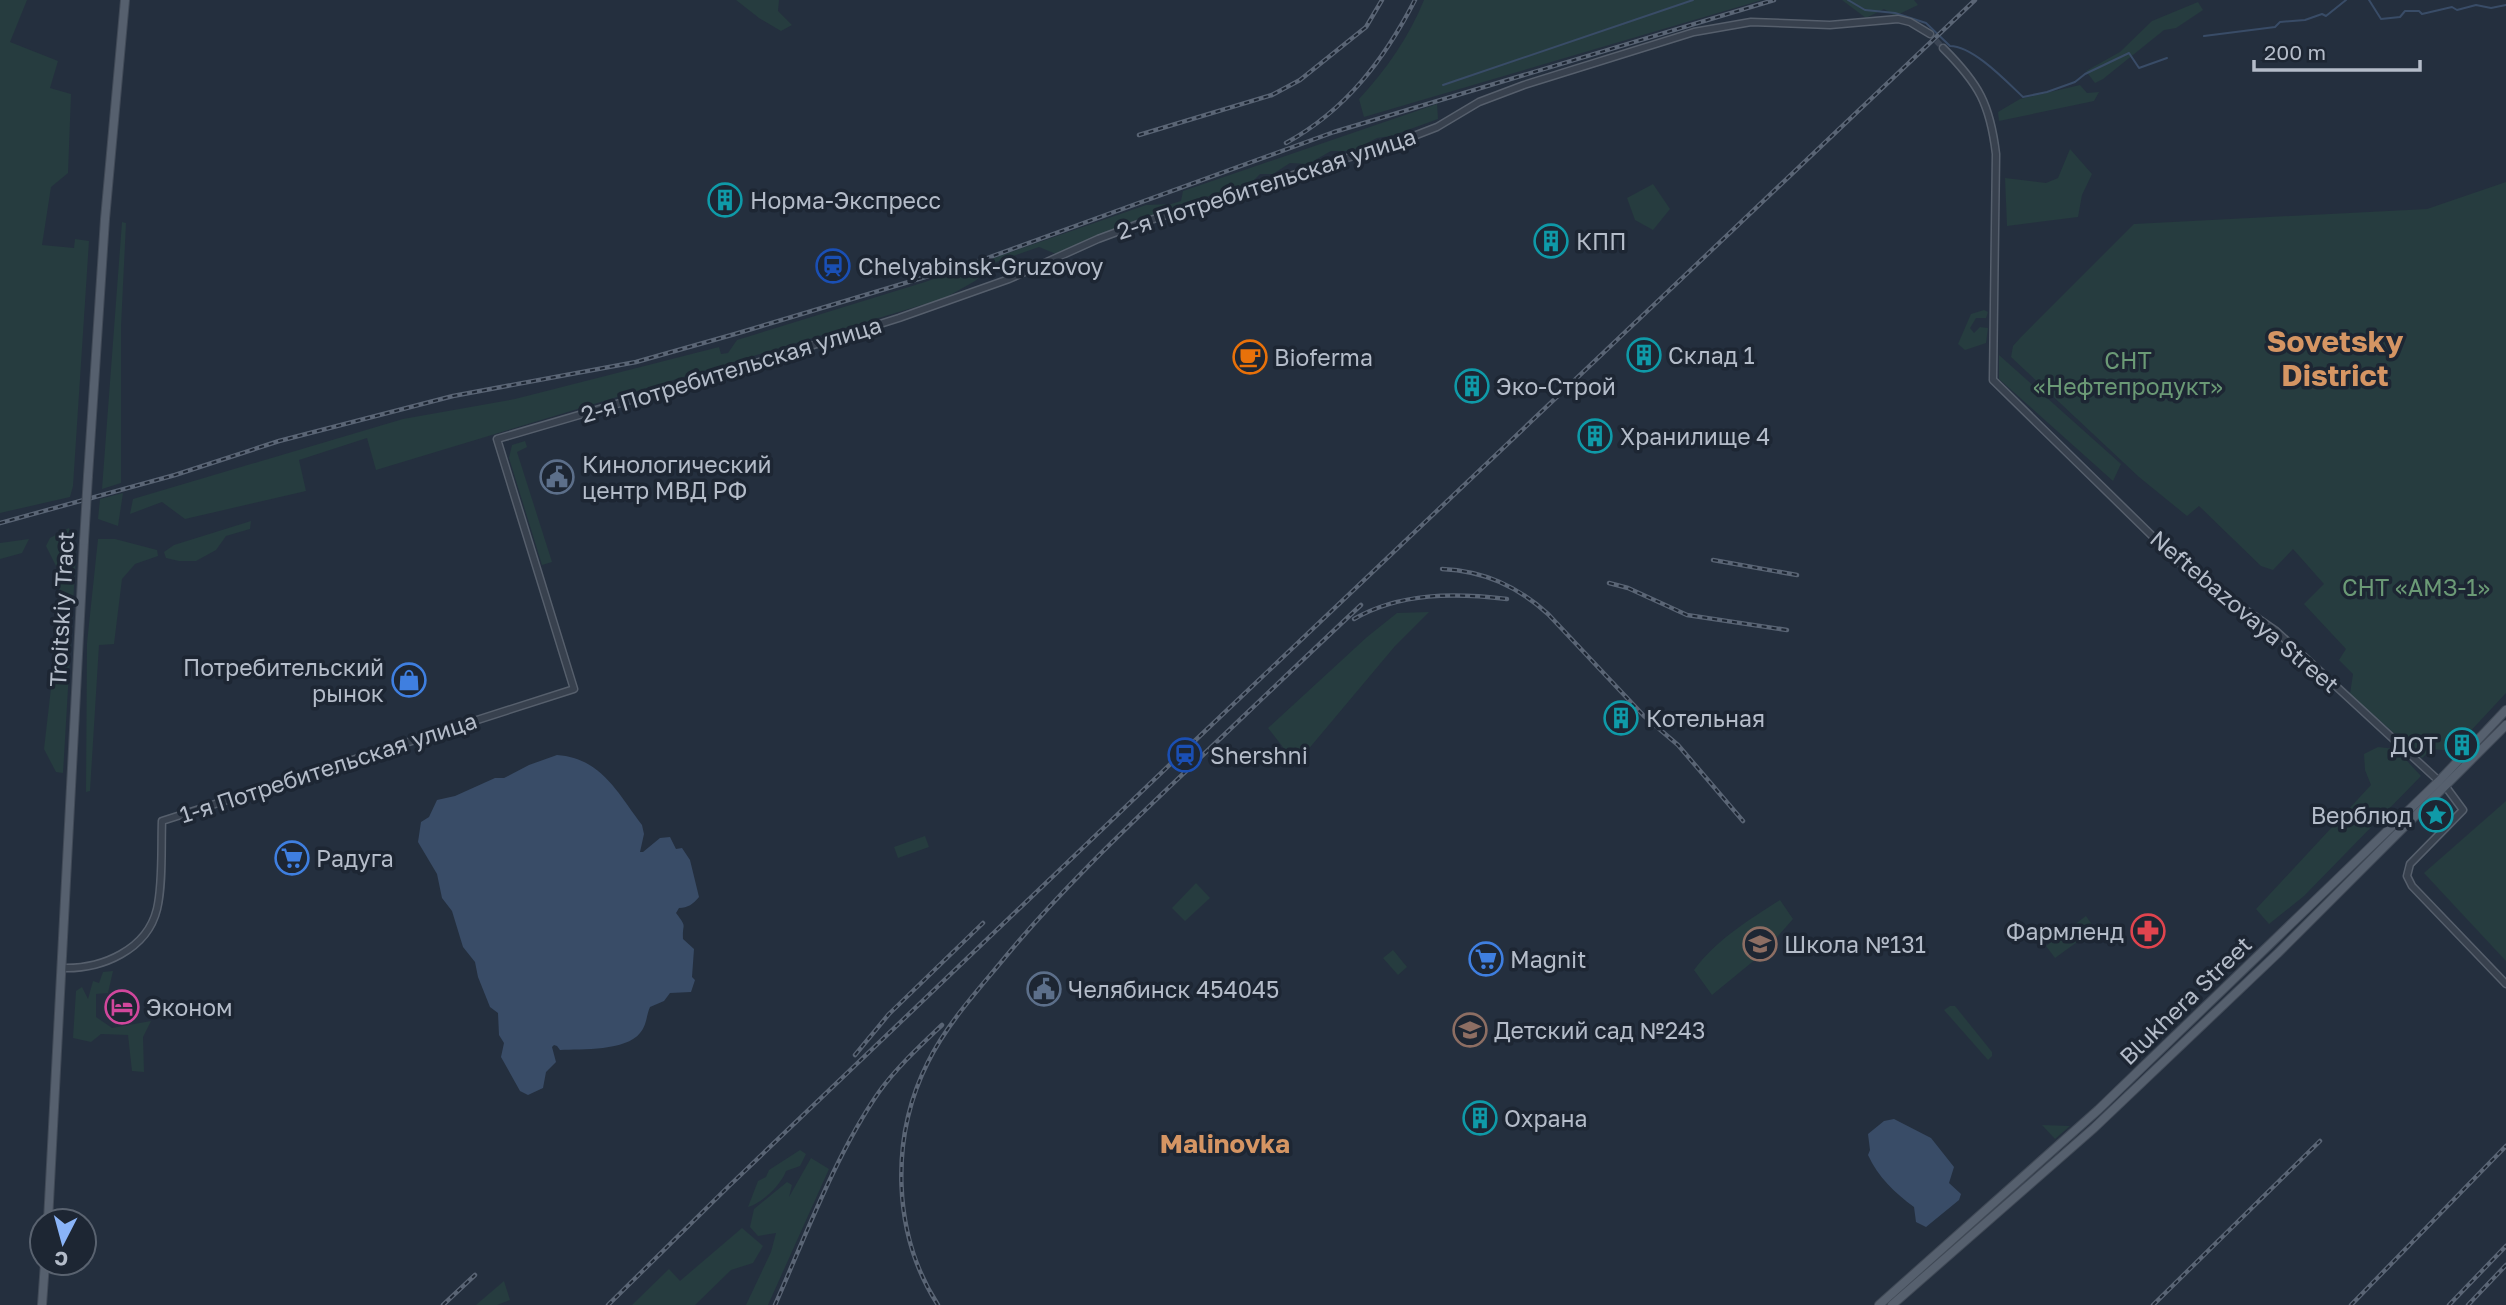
<svg xmlns="http://www.w3.org/2000/svg" width="2506" height="1305" font-family="'Golos Text',sans-serif">
  <style>
    .green { fill: #263c3f }
    .water { fill: #394c67 }
    .lines { fill: none; stroke-linecap: round; stroke-linejoin: round }
    .stream { stroke: #394c67; stroke-width: 2 }
    .minor-tunnel { stroke: #3a4453; stroke-width: 6; stroke-dasharray: 6 3; stroke-linecap: butt }
    .minor-casing { stroke: #565f6c; stroke-width: 9 }
    .major-casing { stroke: #414a57; stroke-width: 10 }
    .minor { stroke: #38414e; stroke-width: 6 }
    .major { stroke: #56606e; stroke-width: 8 }
    .rail-casing { stroke: #5a6575; stroke-width: 4.5 }
    .rail { stroke: #1d2633; stroke-width: 2; stroke-dasharray: 5; stroke-linecap: butt }
    .major-bridge-casing { stroke: #414a57; stroke-width: 10; stroke-linecap: butt }
    .major-bridge { stroke: #56606e; stroke-width: 8 }
    .labels { text-anchor: middle; dominant-baseline: central; stroke-width: 7; stroke-linejoin: round; paint-order: stroke }
    .street-label { font-size: 23px; fill: #b4bcc9; stroke: #1d2633 }
    .poi-label { font-size: 23px; fill: #b4bcc9; stroke: #1d2633; text-anchor: start }
    .park-label { font-size: 23px; fill: #6b9a76; stroke: #1d2633 }
    .quarter-label { font-size: 26px; font-weight: bold; fill: #d59563; stroke: #1d2633 }
    .district-label { font-size: 30px; font-weight: bold; fill: #d59563; stroke: #1d2633 }
  </style>
  <rect width="100%" height="100%" fill="#242f3e"/>
  <g class="green">
    <path d="M0,0h27l-17,42 48,19 -8,27 21,6 -3,79 -17,14 -9,58 32,3 1,-9 14,2 -16,245 -3,11 -70,16z"/>
    <path d="M736,0h43l-1,11 14,14 -11,6 -22,-13z"/>
    <path d="M1424,0h338l-398,117 -5,-18c27,-29 50,-62 65,-99z"/>
    <path d="M1842,0h72l4,5 -23,11 -11,-7 -18,9z"/>
    <path d="M2198,2l5,8 -27,18 -12,2 -61,49 -8,4 -9,-12 34,-19 32,-31z"/>
    <path d="M2080,85l7,8 12,-1 -5,9 -95,20 -1,-9 22,-13z"/>
    <path d="M1437,104l1,15 -47,17 -14,2 -26,13h-20l-23,13 -18,-1 -17,11h-13l-8,8c-67,23 -132,41 -196,72l-17,-7 -43,15 -21,19 -30,17 -569,172 -9,-32 -68,22 7,31 -121,28 -23,-17 -32,12 3,-15 270,-80 112,-20 204,-52 2,7 7,-1 9,-13 188,-58 221,-77 25,-1 10,-3 2,-10z"/>
    <path d="M2070,149l22,25 -10,21 -4,22 -71,9 -2,-48 41,5 12,-5z"/>
    <path d="M2506,182v511l-54,58 -20,-2 -10,9 -72,-64 3,-20 -14,-14 7,-11 -42,-45 20,-20 -31,-35 -20,21 -12,-4 -62,-60 -12,10 -48,-39 -128,-120 2,-11 8,-9 113,-113 293,-15z"/>
    <path d="M1653,184l17,25 -17,21 -18,-10 -8,-22z"/>
    <path d="M122,222l4,1 -5,104v156l-19,6z"/>
    <path d="M1984,310l4,2 -2,6h-10l-6,10 4,5 6,-6 8,1 -2,15 -21,7 -7,-6 13,-30z"/>
    <path d="M1999,355l122,109 -8,17 -114,-102z"/>
    <path d="M525,441l2,6 -10,5 35,110 -10,3 -33,-107 3,-13z"/>
    <path d="M123,493l-5,33 -20,-7 2,-20z"/>
    <path d="M251,521l-1,8 -24,7 -10,14 -20,11h-17l-13,-3 -2,-6 10,-7z"/>
    <path d="M69,528l7,25 -13,220 -7,-1 -12,-23 7,-61 9,-114 -14,-28 4,-8z"/>
    <path d="M29,539l-7,14 -22,6v-16z"/>
    <path d="M98,539h17l42,11 1,6 -23,8 -13,15 -8,65 -15,1 -9,146 -4,1 1,-149z"/>
    <path d="M1429,612l-34,34 -99,118 -28,-36 99,-91 30,-24z"/>
    <path d="M2378,747l18,2 25,27 -117,120 -35,28 -13,-15 115,-124 -6,-15 -1,-16z"/>
    <path d="M2506,801v160l-82,-88z"/>
    <path d="M925,836l4,11 -31,11 -4,-11z"/>
    <path d="M1196,883l14,15 -25,23 -13,-13z"/>
    <path d="M1780,900l13,19 -31,35 -50,41 -18,-25c21,-29 56,-51 86,-70z"/>
    <path d="M2086,916l9,13 -40,29 -9,-12z"/>
    <path d="M1393,950l14,17 -9,8 -15,-17z"/>
    <path d="M113,971l-5,22 -12,1v23l16,11 39,-7 -8,16 1,35 -12,-1 -4,-36 -27,-1 -10,8 -18,-4 3,-47 6,-4 6,12 5,-18 6,2 4,-11z"/>
    <path d="M1950,1006h5l37,46v4l-4,4 -44,-50z"/>
    <path d="M2042,1125l28,1 -15,13z"/>
    <path d="M800,1150l6,4 -6,12 -14,5c-5,14 -25,33 -38,36l10,-26 8,-4 3,-7z"/>
    <path d="M811,1158l18,11 -61,136h-22l25,-53 5,-19 -18,3 -8,-9 4,-18 33,-27 5,3 -3,12z"/>
    <path d="M742,1228l21,18 -10,17 -22,7 -36,35h-63l37,-36 11,12z"/>
    <path d="M504,1281l6,19 -13,5h-21z"/>
  </g>
  <g class="water">
    <path d="M557,755c44,3 60,37 85,70l2,9 -4,18h3l17,-14 10,-1 6,12 6,-1 8,12 9,37c-6,7 -11,11 -20,11l-3,5c12,16 6,9 7,26l11,10 -2,28 3,3 -4,12 -21,1 -6,8 -14,6c-4,9 -3,18 -10,26 -14,18 -58,16 -80,17l-3,-4 -3,-1 -2,2 4,15 -10,10 -3,16 -15,7 -8,-4 -19,-34 3,-14 -5,-8 -1,-22 -8,-6 -12,-30 -3,-15 -12,-15 -11,-36 -10,-13 -5,-24 -19,-32 3,-20 8,-5 8,-17 18,-4 40,-18h9l25,-13z"/>
    <path d="M1894,1119l37,19 23,29 -5,16 12,11 -2,6 -33,27 -10,-5 -2,-15c-19,-14 -36,-30 -46,-52l2,-5 -2,-16 16,-13z"/>
  </g>
  <g class="lines">
    <g class="stream">
      <path d="M1848,0l17,10 30,3 31,10 24,23c23,0 56,35 73,51l24,-5 28,-10 10,-8 44,-21 10,15 28,-10"/>
      <path d="M2369,0l12,19 19,-2 5,-6h14l3,3 30,-7 5,3 19,-5 15,3 15,-3"/>
      <path d="M2204,36l71,-9 5,-5 25,-2 17,-6 4,2 20,-16"/>
      <path d="M1443,85l250,-85"/>
    </g>
    <path class="minor-tunnel" d="M1930,34l13,14"/>
    <defs>
      <g id="minor">
        <path d="M1943,48c36,36 47,56 53,106l-3,226 193,189 90,62 163,150"/>
        <path d="M2446,787l17,23 -53,54 -3,12 5,10 94,98"/>
        <path d="M63,968c39,1 84,-18 94,-59 6,-25 4,-62 5,-88l412,-132 -77,-250 253,-74 149,-47 110,-39 89,-40 43,-16 260,-82 36,-14 42,-25 45,-17 170,-53 57,-10 79,3 68,-6 12,3 20,12"/>
      </g>
      <g id="major">
        <path d="M88,476l17,-257 20,-219"/>
        <path d="M48,1221l36,-680"/>
        <path d="M42,1305l3,-42"/>
        <path d="M1879,1305l219,-195 341,-329 67,-71"/>
        <path d="M1892,1305l202,-177 184,-175 228,-228"/>
      </g>
    </defs>
    <use href="#minor" class="minor-casing"/>
    <use href="#major" class="major-casing"/>
    <use href="#minor" class="minor"/>
    <use href="#major" class="major"/>
    <defs>
      <g id="rail">
        <path d="M1139,135l133,-40 28,-15 66,-53 16,-27"/>
        <path d="M1286,143c60,-33 98,-83 129,-143"/>
        <path d="M0,523l175,-48 104,-34 174,-45 183,-34 99,-28 247,-74 352,-128 440,-132"/>
        <path d="M1713,560l84,15"/>
        <path d="M1442,569c42,2 75,17 106,45l96,102 34,29 65,76"/>
        <path d="M1609,583l19,5 59,27 100,15"/>
        <path d="M1354,619c47,-27 101,-26 153,-20"/>
        <path d="M855,1055l34,-41 94,-91"/>
        <path d="M443,1305l32,-30"/>
        <path d="M608,1305l121,-119 454,-434 792,-752"/>
        <path d="M775,1305c30,-68 62,-153 104,-213 18,-25 41,-46 63,-67"/>
        <path d="M938,1305c-46,-71 -48,-168 -10,-243 20,-40 51,-73 79,-107 54,-65 115,-123 177,-182 59,-56 117,-112 177,-168"/>
        <path d="M2153,1305l167,-164"/>
        <path d="M2351,1305l155,-159"/>
        <path d="M2449,1305l57,-59"/>
        <path d="M2468,1305l38,-40"/>
      </g>
    </defs>
    <use href="#rail" class="rail-casing"/>
    <use href="#rail" class="rail"/>
    <defs>
      <path id="major-bridge" d="M84,541l4,-65"/>
    </defs>
    <use href="#major-bridge" class="major-bridge-casing"/>
    <use href="#major-bridge" class="major-bridge"/>
  </g>
  <defs>
    <symbol id="building-ring" viewBox="-11 -11 22 22"><circle r="9.5" fill="#1d2633" stroke="#0f9aa8" stroke-width="1.5"/><path d="M-4-6H4V6H1V3H-1V6H-4ZM-2.5-4.3h1.7v1.8h-1.7ZM.8-4.3h1.7v1.8H.8ZM-2.5-1h1.7V.8h-1.7ZM.8-1h1.7V.8H.8Z" fill="#0f9aa8"/></symbol>
    <symbol id="station-ring" viewBox="-11 -11 22 22"><circle r="9.5" fill="#1d2633" stroke="#1a4fb4" stroke-width="1.5"/><path d="M-3-6H3Q5-6 5-4V2Q5 4 3 4L4.5 6H3L1.5 4h-3L-3 6H-4.5L-3 4Q-5 4-5 2V-4Q-5-6-3-6ZM-3.5-4v3h7v-3ZM-3.5 1v1.5H-2V1ZM2 1v1.5H3.5V1Z" fill="#1a4fb4"/></symbol>
    <symbol id="cafe-ring" viewBox="-11 -11 22 22"><circle r="9.5" fill="#1d2633" stroke="#e8710a" stroke-width="1.5"/><path d="M-5.5-4.5H6V0H3Q3 3.5 0 3.5H-2.5Q-5.5 3.5-5.5 0ZM3-3.2v2h1.7v-2ZM-6 4.5H4V6H-6Z" fill="#e8710a"/></symbol>
    <symbol id="civic-ring" viewBox="-11 -11 22 22"><circle r="9.5" fill="#1d2633" stroke="#5c6f8a" stroke-width="1.5"/><path d="M-.6-6.5H3V-4.5H.6V-3L4-1V1h2V6H-6V1h2V-1L-.6-3ZM-1.2 2.5V6h2.4V2.5Z" fill="#5c6f8a"/></symbol>
    <symbol id="shop-ring" viewBox="-11 -11 22 22"><circle r="9.5" fill="#1d2633" stroke="#3f7fe0" stroke-width="1.5"/><path d="M-5-2.5h2.3a2.7 3.5 0 0 1 5.4 0H5L5.5 6h-11ZM-1.5-2.5h3a1.5 2.3 0 0 0-3 0Z" fill="#3f7fe0"/></symbol>
    <symbol id="sight-ring" viewBox="-11 -11 22 22"><circle r="9.5" fill="#1d2633" stroke="#0f9aa8" stroke-width="1.5"/><path d="M0-6L1.8-2.2L6-1.7L2.9 1.2L3.7 5.4L0 3.3L-3.7 5.4L-2.9 1.2L-6-1.7L-1.8-2.2Z" fill="#0f9aa8"/></symbol>
    <symbol id="supermarket-ring" viewBox="-11 -11 22 22"><circle r="9.5" fill="#1d2633" stroke="#3f7fe0" stroke-width="1.5"/><path d="M-6-5.5h2.5l.6 2H6L4.5 2H-2.5L-4.4-4H-6ZM-1.5 3.2a1.3 1.3 0 1 0 .1 0ZM3 3.2a1.3 1.3 0 1 0 .1 0Z" fill="#3f7fe0"/></symbol>
    <symbol id="pharmacy-ring" viewBox="-11 -11 22 22"><circle r="9.5" fill="#1d2633" stroke="#e0444e" stroke-width="1.5"/><path d="M-2-6h4v4h4v4h-4v4h-4v-4h-4v-4h4Z" fill="#e0444e"/></symbol>
    <symbol id="school-ring" viewBox="-11 -11 22 22"><circle r="9.5" fill="#1d2633" stroke="#8d6e63" stroke-width="1.5"/><path d="M0-5L7-2L0 1L-7-2ZM-4 1L0 2.5L4 1V4Q0 6-4 4Z" fill="#8d6e63"/></symbol>
    <symbol id="hotel-ring" viewBox="-11 -11 22 22"><circle r="9.5" fill="#1d2633" stroke="#d1479c" stroke-width="1.5"/><path d="M-6-4.5h1.5V1H6V5H4.5V3h-9V5H-6ZM-4 0a1.8 1.8 0 1 1 3.6 0ZM.5 0V-2.5h3Q6-2.5 6 0Z" fill="#d1479c"/></symbol>
  </defs>
  <g fill-rule="evenodd">
    <use href="#building-ring" x="706" y="181" width="38" height="38"/>
    <use href="#building-ring" x="1532" y="222" width="38" height="38"/>
    <use href="#station-ring" x="814" y="247" width="38" height="38"/>
    <use href="#building-ring" x="1625" y="336" width="38" height="38"/>
    <use href="#cafe-ring" x="1231" y="338" width="38" height="38"/>
    <use href="#building-ring" x="1453" y="367" width="38" height="38"/>
    <use href="#building-ring" x="1576" y="417" width="38" height="38"/>
    <use href="#civic-ring" x="538" y="458" width="38" height="38"/>
    <use href="#shop-ring" x="390" y="661" width="38" height="38"/>
    <use href="#building-ring" x="1602" y="699" width="38" height="38"/>
    <use href="#building-ring" x="2443" y="726" width="38" height="38"/>
    <use href="#station-ring" x="1166" y="736" width="38" height="38"/>
    <use href="#sight-ring" x="2417" y="796" width="38" height="38"/>
    <use href="#supermarket-ring" x="273" y="839" width="38" height="38"/>
    <use href="#pharmacy-ring" x="2129" y="912" width="38" height="38"/>
    <use href="#school-ring" x="1741" y="925" width="38" height="38"/>
    <use href="#supermarket-ring" x="1467" y="940" width="38" height="38"/>
    <use href="#civic-ring" x="1025" y="970" width="38" height="38"/>
    <use href="#hotel-ring" x="103" y="988" width="38" height="38"/>
    <use href="#school-ring" x="1451" y="1011" width="38" height="38"/>
    <use href="#building-ring" x="1461" y="1099" width="38" height="38"/>
  </g>
  <g class="labels">
    <g class="street-label">
      <text transform="translate(1266 183) rotate(-18)">2-я Потребительская улица</text>
      <text transform="translate(731 369) rotate(-17)">2-я Потребительская улица</text>
      <text transform="translate(61 609) rotate(-87)">Troitskiy Tract</text>
      <text transform="translate(2245 611) rotate(40)">Neftebazovaya Street</text>
      <text transform="translate(328 767) rotate(-18)">1-я Потребительская улица</text>
      <text transform="translate(2185 1000) rotate(-44)">Blukhera Street</text>
    </g>
    <g class="poi-label">
      <text x="750" y="200">Норма-Экспресс</text>
      <text x="1576" y="241">КПП</text>
      <text x="858" y="266">Chelyabinsk-Gruzovoy</text>
      <text x="1668" y="355">Склад 1</text>
      <text x="1274" y="357">Bioferma</text>
      <text x="1496" y="386">Эко-Строй</text>
      <text x="1620" y="436">Хранилище 4</text>
      <text x="582" y="464">Кинологический<tspan x="582" dy="26">центр МВД РФ</tspan></text>
      <text x="384" y="667" text-anchor="end">Потребительский<tspan x="384" dy="26">рынок</tspan></text>
      <text x="1646" y="718">Котельная</text>
      <text x="2438" y="745" text-anchor="end">ДОТ</text>
      <text x="1210" y="755">Shershni</text>
      <text x="2412" y="815" text-anchor="end">Верблюд</text>
      <text x="316" y="858">Радуга</text>
      <text x="2124" y="931" text-anchor="end">Фармленд</text>
      <text x="1784" y="944">Школа №131</text>
      <text x="1510" y="959">Magnit</text>
      <text x="1068" y="989">Челябинск 454045</text>
      <text x="146" y="1007">Эконом</text>
      <text x="1494" y="1030">Детский сад №243</text>
      <text x="1504" y="1118">Охрана</text>
    </g>
    <g class="park-label">
      <text x="2128" y="360">СНТ<tspan x="2128" dy="26">«Нефтепродукт»</tspan></text>
      <text x="2416" y="587">СНТ «АМЗ-1»</text>
    </g>
    <g class="quarter-label">
      <text x="1225" y="1143">Malinovka</text>
    </g>
    <g class="district-label">
      <text x="2335" y="341">Sovetsky<tspan x="2335" dy="34">District</tspan></text>
    </g>
  </g>
  <g transform="translate(63 1242) rotate(186)"><circle r="33" fill="#1d2633" stroke="#59626f" stroke-width="2"/>
  <path d="M0-5L12 26L0 18L-12 26Z" fill="#8ab4f8"/>
  <text y="-10" font-size="19" font-weight="bold" text-anchor="middle" fill="#b4bcc9">С</text>
  </g>
  <path d="M2254 60v10h166v-10" fill="none" stroke="#b4bcc9" stroke-width="3.5"/>
  <text x="2264" y="60" font-size="21" fill="#b4bcc9" stroke="#1d2633" stroke-width="5" paint-order="stroke">200 m</text>
</svg>
